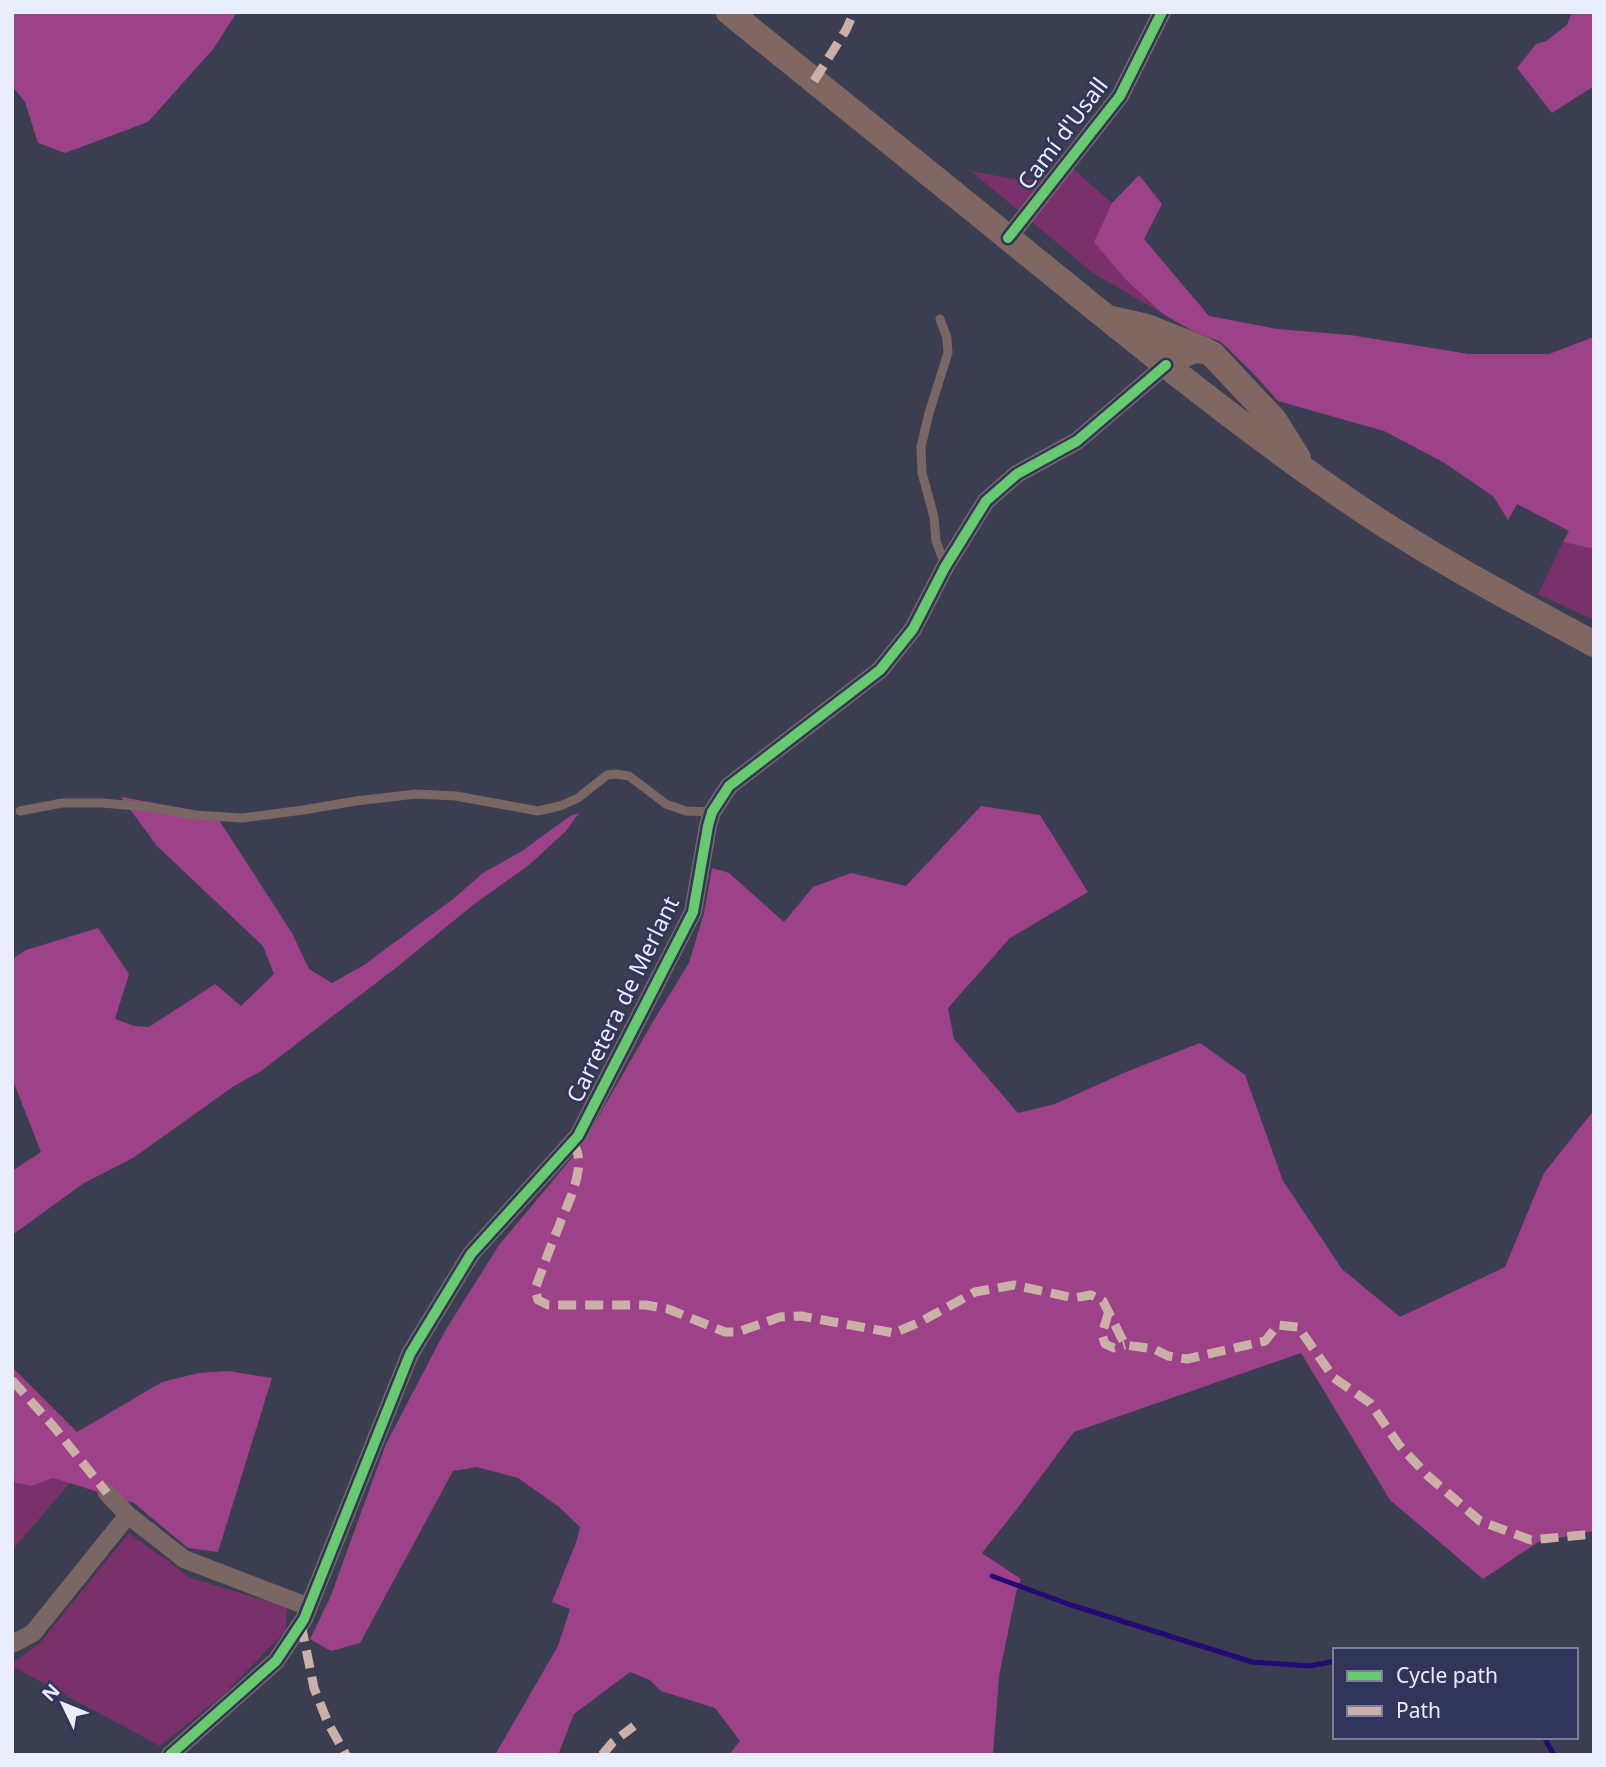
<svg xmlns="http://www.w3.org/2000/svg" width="1606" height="1767" font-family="'Noto Sans',sans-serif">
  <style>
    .green { fill: #7a316b }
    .forest { fill: #9d4289 }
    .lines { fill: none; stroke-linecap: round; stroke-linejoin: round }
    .stream { stroke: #230b73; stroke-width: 5 }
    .service { stroke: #7a6764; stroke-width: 9 }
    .minor { stroke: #7a6764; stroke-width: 18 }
    .secondary { stroke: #816761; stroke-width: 26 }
    .quiet { stroke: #cab0a6; stroke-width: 9; stroke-dasharray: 18 9; stroke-linecap: butt }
    .cycleway-casing { stroke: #32355a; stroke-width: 15 }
    .cycleway { stroke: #67ca6e; stroke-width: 10 }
    .labels { text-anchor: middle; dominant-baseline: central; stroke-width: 5; stroke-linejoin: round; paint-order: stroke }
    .street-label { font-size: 23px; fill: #eaedfb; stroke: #32355a }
  </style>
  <rect width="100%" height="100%" fill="#3b3d51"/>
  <g class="green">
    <path d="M1071,167l41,36 -17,39 31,38 37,34 -70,-41 -122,-102 54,10z"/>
    <path d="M1563,542l31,7v71l-56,-26z"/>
    <path d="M53,1478l17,5 -58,67v-68l20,4z"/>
    <path d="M129,1533l62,45 96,29 -1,24 -64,65 -62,50 -148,-80v-3l27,-19z"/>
  </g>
  <g class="forest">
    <path d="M12,12h225l-23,36 -66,74 -83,31 -27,-10 -13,-41 -13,-16z"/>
    <path d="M1572,12h22v74l-42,27 -35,-45 19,-24 10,-3 21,-16z"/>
    <path d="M1139,175l23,29 -18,35 65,77 68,13 73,6 119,19h80l45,-17v212l-31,-7 6,-11 -52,-27 -9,16 -15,-24 -50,-34 -59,-31 -106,-30 -26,-29 -31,-30 -30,-12 -28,-16 -37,-34 -32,-38 18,-39z"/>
    <path d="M121,797l94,17 77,119 17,36 23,14 32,-18 89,-66 30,-26 39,-22 48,-35 9,-3 -13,18 -37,34 -56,40 -76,62 -136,104 -27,15 -101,72 -49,25 -72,52v-64l29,-19 -29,-74v-119l14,-9 72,-22 31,46 -14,45 19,7 15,1 66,-43 26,22 33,-32 -11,-28 -106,-100z"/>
    <path d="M981,806l59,9 48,77 -78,46 -62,70 6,31 64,74 37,-9 71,-32 74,-29 45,32 38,106 59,88 58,48 105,-50 39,-94 50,-63v421l-56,11 -55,37 -93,-79 -89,-147 -227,79 -58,78 -34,43 39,26 -5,14 -17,83 -6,79h-264l11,-14 -25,-33 -54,-17 -11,-11 -20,-8 -56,42 -16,41h-63l63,-109 12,-37 -18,-7 25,-62 3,-13 -21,-20 -41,-29 -41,-11 -24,4 -93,172 -29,8 -21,-12 20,-41 56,-154 59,-113 54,-86 82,-98 73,-127 35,-57 15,-50 8,-45 17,5 55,49 29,-35 38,-14 55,13z"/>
    <path d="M12,1367l65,65 85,-50 37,-9 29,-2 44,7 -54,174 -30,-4 -54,-45 -81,-25 -21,8 -20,-4z"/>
  </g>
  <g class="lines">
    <g class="stream">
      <path d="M992,1576l79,29 181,57 58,4 25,-5"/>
      <path d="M1544,1737l10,18"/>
    </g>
    <g class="service">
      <path d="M940,319l7,19 1,15 -19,60 -8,34 1,26 12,44 2,24 9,24"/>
      <path d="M20,811l42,-8h40l47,4 45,8 48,3 61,-8 53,-9 60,-7 40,2 82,15 22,-5 18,-8 29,-23 8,-1 14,2 37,28 20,7 26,1"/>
    </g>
    <g class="minor">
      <path d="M1008,238l112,-142 42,-84"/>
      <path d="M107,1493l21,22"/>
      <path d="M12,1644l21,-11 95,-118 56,44 125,48"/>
      <path d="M170,1755l106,-94 28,-42 106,-265 61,-100 107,-118 115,-224 15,-86 4,-14 17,-26 151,-116 33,-41 32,-62 41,-66 31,-27 60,-33 89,-76"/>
    </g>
    <g class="secondary">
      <path d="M729,12c99,80 199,160 298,241 103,84 206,168 316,244 79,55 166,101 251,147"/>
      <path d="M1112,319l35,8 56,22"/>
      <path d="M1166,365c16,-9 28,-21 46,-11l62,66 24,38"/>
    </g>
    <g class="quiet">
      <path d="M814,81l32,-51 8,-18"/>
      <path d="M572,1142c18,21 -5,62 -13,84 -9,21 -16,42 -24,63l3,11 10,5h98l22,4 57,23h13l42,-15 21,-1 93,17 26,-11 55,-30 39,-7 60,13 17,-3 12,6 22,44 29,4 14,7 19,3 78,-18 13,-16 20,2 36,51 36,25 29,42 28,30 53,46 51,19 63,-6"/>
      <path d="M1109,1311l-7,23 3,10 9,4 11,-3"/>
      <path d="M12,1380l42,47 53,66"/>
      <path d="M301,1624l13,64 14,35 18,32"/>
      <path d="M602,1755l11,-13 21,-16"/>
    </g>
    <defs>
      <g id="cycleway">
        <path d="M1008,238l112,-142 42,-84"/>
        <path d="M170,1755l106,-94 28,-42 106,-265 61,-100 107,-118 115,-224 15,-86 4,-14 17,-26 151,-116 33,-41 32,-62 41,-66 31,-27 60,-33 89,-76"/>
      </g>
    </defs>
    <use href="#cycleway" class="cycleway-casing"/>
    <use href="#cycleway" class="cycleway"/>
  </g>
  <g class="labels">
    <g class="street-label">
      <text transform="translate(1062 133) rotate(-53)">Camí d'Usall</text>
      <text transform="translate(622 999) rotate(-64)">Carretera de Merlant</text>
    </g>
  </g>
  <rect width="1606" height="1767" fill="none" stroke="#eaedfb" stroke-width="28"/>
  <rect x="1333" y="1648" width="245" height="91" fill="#32355a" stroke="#7c7f9a" stroke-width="2"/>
  <rect x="1347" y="1671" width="35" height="10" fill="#67ca6e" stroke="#7c7f9a" stroke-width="2"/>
  <text x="1396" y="1683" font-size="21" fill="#eaedfb">Cycle path</text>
  <rect x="1347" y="1706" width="35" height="10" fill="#cab0a6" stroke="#7c7f9a" stroke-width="2"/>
  <text x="1396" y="1718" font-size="21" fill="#eaedfb">Path</text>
  <g transform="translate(63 1704) rotate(313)" stroke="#32355a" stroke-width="5" paint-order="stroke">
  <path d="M0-5L12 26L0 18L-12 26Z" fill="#eaedfb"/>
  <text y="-10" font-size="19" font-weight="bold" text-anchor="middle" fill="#eaedfb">N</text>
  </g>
</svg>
